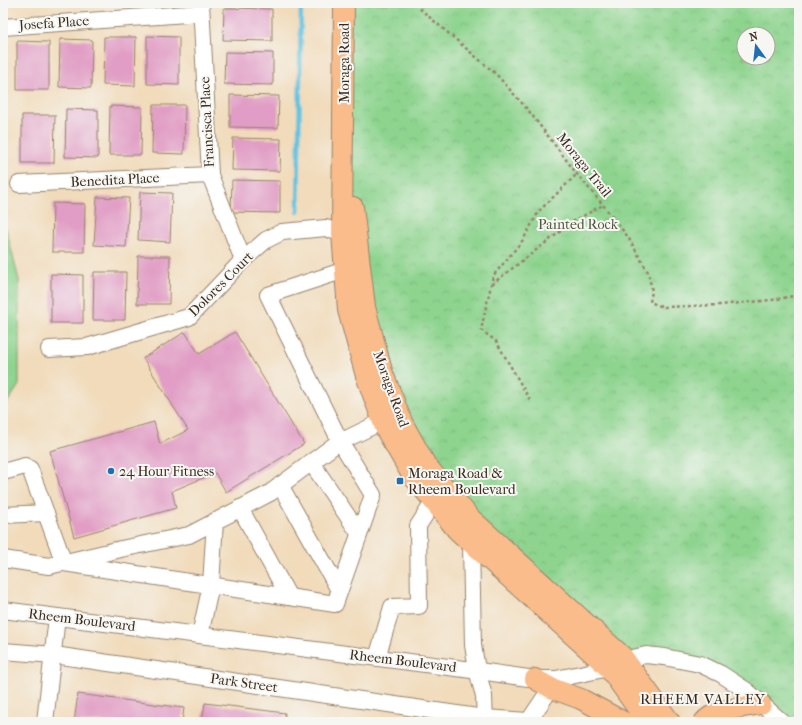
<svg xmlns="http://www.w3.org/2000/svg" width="802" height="725" font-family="'IM FELL French Canon',serif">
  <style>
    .grass { fill: #8ed48f; stroke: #647f56 }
    .park { fill: url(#park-crowns); stroke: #647f56; fill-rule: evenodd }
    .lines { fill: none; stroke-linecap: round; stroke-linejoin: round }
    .stream { stroke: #62c3e0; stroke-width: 4.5 }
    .building { fill: #e19dc5 }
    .minor-casing { stroke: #96826c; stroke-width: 18 }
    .major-casing { stroke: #96826c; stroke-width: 22 }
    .path { stroke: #96826c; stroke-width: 2.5; stroke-dasharray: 3 3; stroke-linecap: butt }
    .minor { stroke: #fff; stroke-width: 16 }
    .major { stroke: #f9bc8a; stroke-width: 20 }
    .poi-dot { fill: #1f6fb2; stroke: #f6f6f2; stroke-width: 1.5 }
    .labels { text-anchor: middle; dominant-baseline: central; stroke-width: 4; stroke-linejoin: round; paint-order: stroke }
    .street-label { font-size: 14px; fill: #3b2a1e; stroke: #f6f6f2 }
    .park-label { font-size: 14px; fill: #50543a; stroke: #f6f6f2 }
    .poi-label { font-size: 14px; fill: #3b2a1e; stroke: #f6f6f2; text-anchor: start }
    .neighbourhood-label { font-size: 15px; letter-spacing: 1px; fill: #3b2a1e; stroke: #f6f6f2 }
  </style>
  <defs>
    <pattern id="park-crowns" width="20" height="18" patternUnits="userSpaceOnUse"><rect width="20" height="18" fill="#8ed48f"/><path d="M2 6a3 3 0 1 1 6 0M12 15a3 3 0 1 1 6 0" fill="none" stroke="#7bb67b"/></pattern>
  </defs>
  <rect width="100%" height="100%" fill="#f6f6f2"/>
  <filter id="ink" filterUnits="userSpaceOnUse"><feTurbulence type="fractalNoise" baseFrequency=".025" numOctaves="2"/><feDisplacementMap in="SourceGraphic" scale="8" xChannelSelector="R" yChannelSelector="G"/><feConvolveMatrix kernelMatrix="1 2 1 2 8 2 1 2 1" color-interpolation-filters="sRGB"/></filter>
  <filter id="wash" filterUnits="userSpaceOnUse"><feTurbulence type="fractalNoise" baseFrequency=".012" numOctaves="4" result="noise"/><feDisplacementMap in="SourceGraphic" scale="16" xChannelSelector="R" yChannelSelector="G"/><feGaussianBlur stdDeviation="0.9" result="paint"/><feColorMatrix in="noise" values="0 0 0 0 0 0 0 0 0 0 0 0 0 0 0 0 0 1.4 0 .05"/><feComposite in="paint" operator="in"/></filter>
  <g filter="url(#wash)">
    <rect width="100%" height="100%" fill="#f1dbbb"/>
    <path class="grass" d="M3,217l16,63v105l-16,24z"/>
    <path class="park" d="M344,3h455v719h-17l-82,-58 -76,-4 -198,-195 -61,-158 -21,-184zM744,34h24v24h-24z"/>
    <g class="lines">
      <path class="stream" d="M298,212l3,-209"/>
    </g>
    <g id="blocks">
      <g class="building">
        <path d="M224,8l48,1v32l-49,-1z"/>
        <path d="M147,36l32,1v48l-32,-1z"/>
        <path d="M104,37h32l-1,49 -32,-1z"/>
        <path d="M60,39l32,1 -1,48 -32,-1z"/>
        <path d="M17,41l32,1v48h-32z"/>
        <path d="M225,52l48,1v32l-49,-1z"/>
        <path d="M230,95l49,1 -1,32 -48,-1z"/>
        <path d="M153,105h32l-1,49 -32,-1z"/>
        <path d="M110,106l32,1 -1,48h-32z"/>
        <path d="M66,109l32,1v48l-33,-1z"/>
        <path d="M22,115h33l-1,48h-32z"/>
        <path d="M233,138l48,1 -1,32 -48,-1z"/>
        <path d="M232,180l48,1v32l-49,-1z"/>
        <path d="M140,192l32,1 -2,49 -32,-2z"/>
        <path d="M97,197l32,1 -3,49 -32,-2z"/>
        <path d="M53,203l32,1 -1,48h-32z"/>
        <path d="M138,256h32l-1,48h-32z"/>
        <path d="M94,272h32l-1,48h-32z"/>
        <path d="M51,274l32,1v48h-32z"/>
        <path d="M185,332l14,22 36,-22 69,112 -78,48 -11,-19 -43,18 4,17 -102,29 -24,-86 104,-29 6,22 28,-14 -45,-72z"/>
        <path d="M78,694l106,14 -2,14h-108z"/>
        <path d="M205,703l80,10 -1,9h-82z"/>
      </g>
    </g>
  </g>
  <g filter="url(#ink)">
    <use href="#blocks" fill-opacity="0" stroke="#96826c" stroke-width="1"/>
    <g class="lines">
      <defs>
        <g id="minor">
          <path d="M201,3l9,172 33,85"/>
          <path d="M3,27l198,-14"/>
          <path d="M19,184l191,-9"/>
          <path d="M49,349l38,-2 102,-30 54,-57 23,-20 16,-8 44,-4 16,6"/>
          <path d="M311,462l48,71"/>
          <path d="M3,472l22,-6 5,3 34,94 271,41 38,-109 -33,-54 -72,-146 77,-25"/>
          <path d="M280,485l59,105"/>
          <path d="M240,508l49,89"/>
          <path d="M3,515l43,-2"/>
          <path d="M471,543l2,102 4,25 7,26 1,26"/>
          <path d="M3,559l46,7 72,-17 68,-14 81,-42 66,-49 47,-23 11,-3"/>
          <path d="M3,610l469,60 63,9h21l53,-11 15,-8 22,-5 18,2 36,7 21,10 26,17 35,31"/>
          <path d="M200,635l11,-50 4,-64"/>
          <path d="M3,651l51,4 430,63 44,3"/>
          <path d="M377,658l15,-51 27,-1 -1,-80 16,-25"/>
          <path d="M45,722l12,-105"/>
          <path d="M528,722l23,-34"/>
        </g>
        <g id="major">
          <path d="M344,3l-2,231 6,76 18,66 20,54 26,45 45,55 152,138 38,54"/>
          <path d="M353,207l12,100 17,64 20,51 24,43 44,53 152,138 48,66"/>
          <path d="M535,679l16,9 30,11 43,23"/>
          <path d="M704,722c10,-13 42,-15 57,-18"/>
        </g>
      </defs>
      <use href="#minor" class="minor-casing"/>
      <use href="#major" class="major-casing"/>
      <g class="path">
        <path d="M418,3l1,5 77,66 32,36 49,64 26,31 25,32 20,35 4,19 -2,11 13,5 57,-2 52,-5 27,-5"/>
        <path d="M492,284l82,-63 29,-16"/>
        <path d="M530,400l-34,-59 -15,-11 12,-54 30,-36 16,-29 38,-37"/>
      </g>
      <use href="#minor" class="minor"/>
      <use href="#major" class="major"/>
    </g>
  </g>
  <g class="poi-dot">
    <circle cx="111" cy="471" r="4"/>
    <rect x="396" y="477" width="8" height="8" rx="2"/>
  </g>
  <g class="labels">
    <g class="street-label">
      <text transform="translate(54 23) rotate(-4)">Josefa Place</text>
      <text transform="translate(344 63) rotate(-90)">Moraga Road</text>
      <text transform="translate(207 122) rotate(-93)">Francisca Place</text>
      <text transform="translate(584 165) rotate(51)">Moraga Trail</text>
      <text transform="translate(115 180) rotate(-3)">Benedita Place</text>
      <text transform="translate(221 284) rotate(-45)">Dolores Court</text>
      <text transform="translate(391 389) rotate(70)">Moraga Road</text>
      <text transform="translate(82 620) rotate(7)">Rheem Boulevard</text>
      <text transform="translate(403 661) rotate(7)">Rheem Boulevard</text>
      <text transform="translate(244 683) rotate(8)">Park Street</text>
    </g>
    <g class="park-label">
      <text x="578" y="224">Painted Rock</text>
    </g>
    <g class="poi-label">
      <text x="119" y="471">24 Hour Fitness</text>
      <text x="408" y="473">Moraga Road &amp;<tspan x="408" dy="16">Rheem Boulevard</tspan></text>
    </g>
    <g class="neighbourhood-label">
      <text x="703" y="699">RHEEM VALLEY</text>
    </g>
  </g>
  <rect width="802" height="725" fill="none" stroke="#f6f6f2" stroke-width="16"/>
  <g transform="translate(756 46) rotate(345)"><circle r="19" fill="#f6f6f2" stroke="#aba49d"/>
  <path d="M0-3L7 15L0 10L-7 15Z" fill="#1f6fb2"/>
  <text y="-6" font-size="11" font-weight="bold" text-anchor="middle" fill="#3b2a1e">N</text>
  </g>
</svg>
